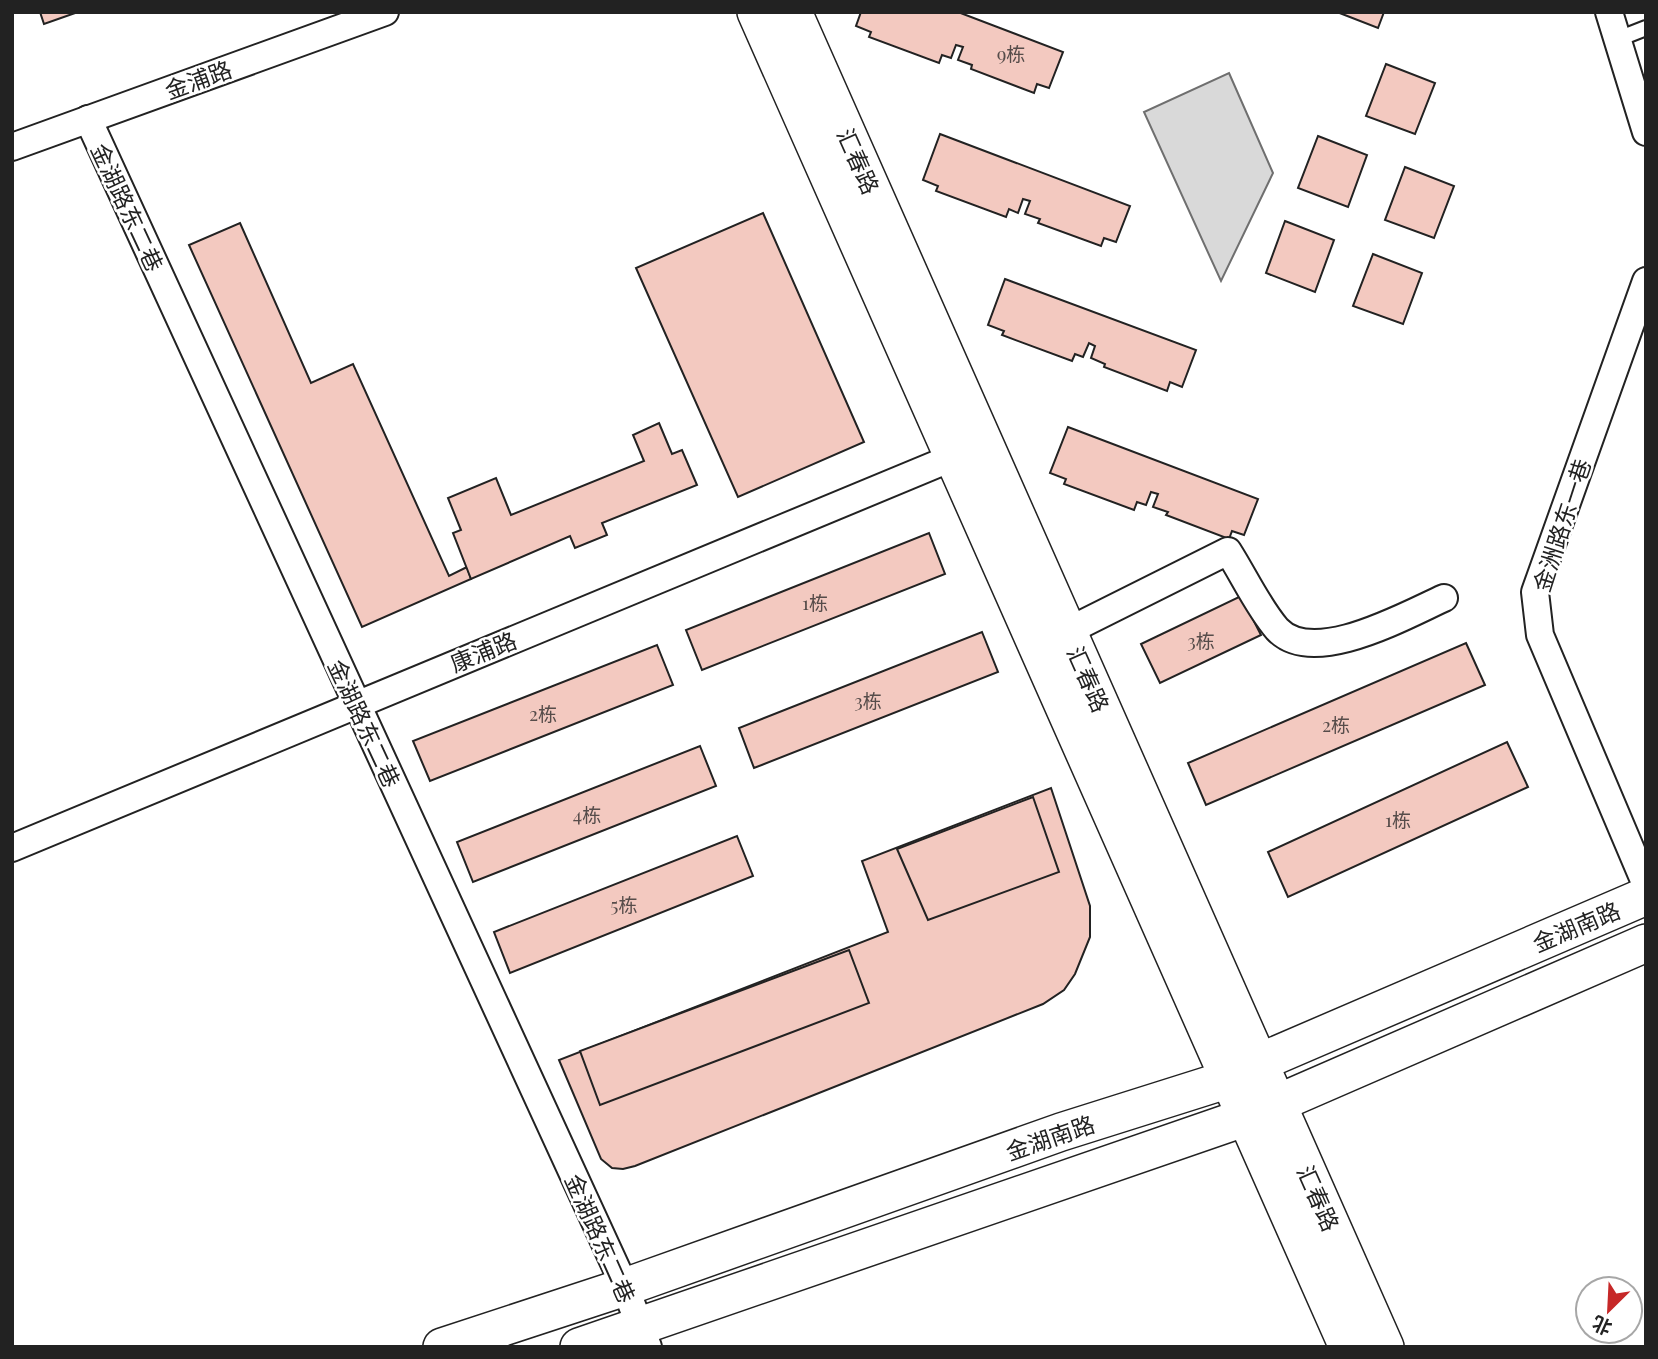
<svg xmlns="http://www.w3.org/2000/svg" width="1658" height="1359" font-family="'Playfair Display','Noto Sans SC',serif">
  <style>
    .water { fill: #d9d9d9; stroke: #6f6f6f; stroke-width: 2 }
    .building { fill: #f3c9c0; stroke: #222; stroke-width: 2 }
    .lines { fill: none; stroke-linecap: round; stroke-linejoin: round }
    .service-casing { stroke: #222; stroke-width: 18 }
    .minor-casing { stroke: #222; stroke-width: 30 }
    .secondary-casing { stroke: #222; stroke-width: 40 }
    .service { stroke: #fff; stroke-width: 14 }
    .minor { stroke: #fff; stroke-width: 26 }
    .secondary { stroke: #fff; stroke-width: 37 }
    .labels { text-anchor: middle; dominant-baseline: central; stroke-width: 5; stroke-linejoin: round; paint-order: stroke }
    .number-label { font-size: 19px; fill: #564c4a }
    .street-label { font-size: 23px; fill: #222; stroke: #fff }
  </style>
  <rect width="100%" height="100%" fill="#fff"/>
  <path class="water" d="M1229,73l44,100 -52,108 -77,-169z"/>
  <g class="building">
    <path d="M40,12h38l-34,12z"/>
    <path d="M861,12h97l105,40 -14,36 -12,-4 -3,9 -63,-24 1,-4 -14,-5 5,-13 -7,-2 -5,13 -9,-3 -3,8 -70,-26 2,-5 -15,-6z"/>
    <path d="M1337,12h47l-6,16z"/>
    <path d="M1386,64l49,19 -20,51 -49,-18z"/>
    <path d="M940,134l190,72 -14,36 -12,-4 -3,8 -63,-23 2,-4 -15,-5 5,-13 -7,-2 -5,14 -9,-4 -3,8 -70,-26 2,-5 -15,-6z"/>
    <path d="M1318,136l49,19 -19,52 -50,-19z"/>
    <path d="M1405,167l49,19 -20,52 -49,-18z"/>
    <path d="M763,213l101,229 -126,55 -102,-229z"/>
    <path d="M1285,221l49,19 -19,52 -49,-19z"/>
    <path d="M240,223l71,160 42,-19 96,212 18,-9 4,12 -109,48 -173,-382z"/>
    <path d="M1373,254l49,19 -19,51 -50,-18z"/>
    <path d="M1005,279l191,71 -14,37 -12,-5 -3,9 -63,-24 1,-3 -14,-6 4,-12 -6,-3 -6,14 -8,-3 -3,7 -70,-26 2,-4 -16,-6z"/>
    <path d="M659,423l13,31 10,-4 15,35 -95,38 5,12 -32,13 -5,-12 -99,43 -18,-46 8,-3 -13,-32 48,-20 15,37 133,-54 -11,-26z"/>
    <path d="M1068,427l190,72 -14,36 -12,-4 -3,8 -63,-24 2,-3 -15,-5 5,-13 -7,-2 -5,13 -9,-3 -3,8 -70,-26 2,-5 -16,-6z"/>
    <path d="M929,533l16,41 -243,96 -16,-40z"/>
    <path d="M1241,596l20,39 -101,48 -19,-39z"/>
    <path d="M982,632l16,40 -244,96 -15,-40z"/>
    <path d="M1466,643l19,42 -279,120 -18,-42z"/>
    <path d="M657,645l16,40 -243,96 -17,-40z"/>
    <path d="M1507,742l21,45 -240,110 -20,-45z"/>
    <path d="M700,746l16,40 -243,96 -16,-40z"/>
    <path d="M1051,788l39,118v31l-15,37 -11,16 -21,14 -408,162 -12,3 -11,-1 -11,-9 -42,-99 329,-128 -26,-71z"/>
    <path d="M1033,797l26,75 -131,48 -31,-71z"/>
    <path d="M737,836l16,40 -243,97 -16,-41z"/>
    <path d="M849,950l20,53 -269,102 -20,-54z"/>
  </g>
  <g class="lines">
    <defs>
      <path id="service" d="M1618,39l28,-11"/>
      <g id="minor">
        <path d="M1609,12l37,120"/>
        <path d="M88,119l537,1168 23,60"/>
        <path d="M12,147l373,-135"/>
        <path d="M1646,281l-111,311 5,43 106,250"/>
        <path d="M1068,631l160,-80c16,25 30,56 49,78 36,39 129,-14 167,-31"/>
        <path d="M12,848l942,-391"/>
      </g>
      <g id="secondary">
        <path d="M756,12l592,1335"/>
        <path d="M793,12l592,1335"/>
        <path d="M442,1347l183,-60 436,-155 168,-53 29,-16 388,-167"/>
        <path d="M579,1347l667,-230 400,-174"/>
      </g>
    </defs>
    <use href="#service" class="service-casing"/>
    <use href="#minor" class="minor-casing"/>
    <use href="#secondary" class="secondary-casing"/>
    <use href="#service" class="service"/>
    <use href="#minor" class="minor"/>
    <use href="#secondary" class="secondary"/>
  </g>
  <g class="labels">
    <g class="number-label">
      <text x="1011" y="53">9栋</text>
      <text x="815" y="602">1栋</text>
      <text x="1201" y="640">3栋</text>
      <text x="868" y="700">3栋</text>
      <text x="543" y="713">2栋</text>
      <text x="1336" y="724">2栋</text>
      <text x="587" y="814">4栋</text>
      <text x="1398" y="819">1栋</text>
      <text x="624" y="904">5栋</text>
    </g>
    <g class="street-label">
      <text transform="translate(198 79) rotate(-20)">金浦路</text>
      <text transform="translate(859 161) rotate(66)">汇春路</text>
      <text transform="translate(128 207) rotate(65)">金湖路东二巷</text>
      <text transform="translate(1561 525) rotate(-72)">金洲路东一巷</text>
      <text transform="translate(483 651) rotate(-22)">康浦路</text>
      <text transform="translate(1089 679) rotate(66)">汇春路</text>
      <text transform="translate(365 723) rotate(65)">金湖路东二巷</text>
      <text transform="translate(1576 926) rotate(-23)">金湖南路</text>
      <text transform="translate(1050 1137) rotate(-19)">金湖南路</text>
      <text transform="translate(1319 1198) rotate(66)">汇春路</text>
      <text transform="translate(601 1238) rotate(66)">金湖路东二巷</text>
    </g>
  </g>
  <rect width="1658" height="1359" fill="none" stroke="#222222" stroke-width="28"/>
  <g transform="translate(1609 1310) rotate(204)"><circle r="33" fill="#ffffff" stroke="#a7a7a7" stroke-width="2"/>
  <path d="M0-5L12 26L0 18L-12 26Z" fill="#c62828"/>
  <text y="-10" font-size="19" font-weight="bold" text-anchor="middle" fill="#222222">北</text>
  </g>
</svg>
